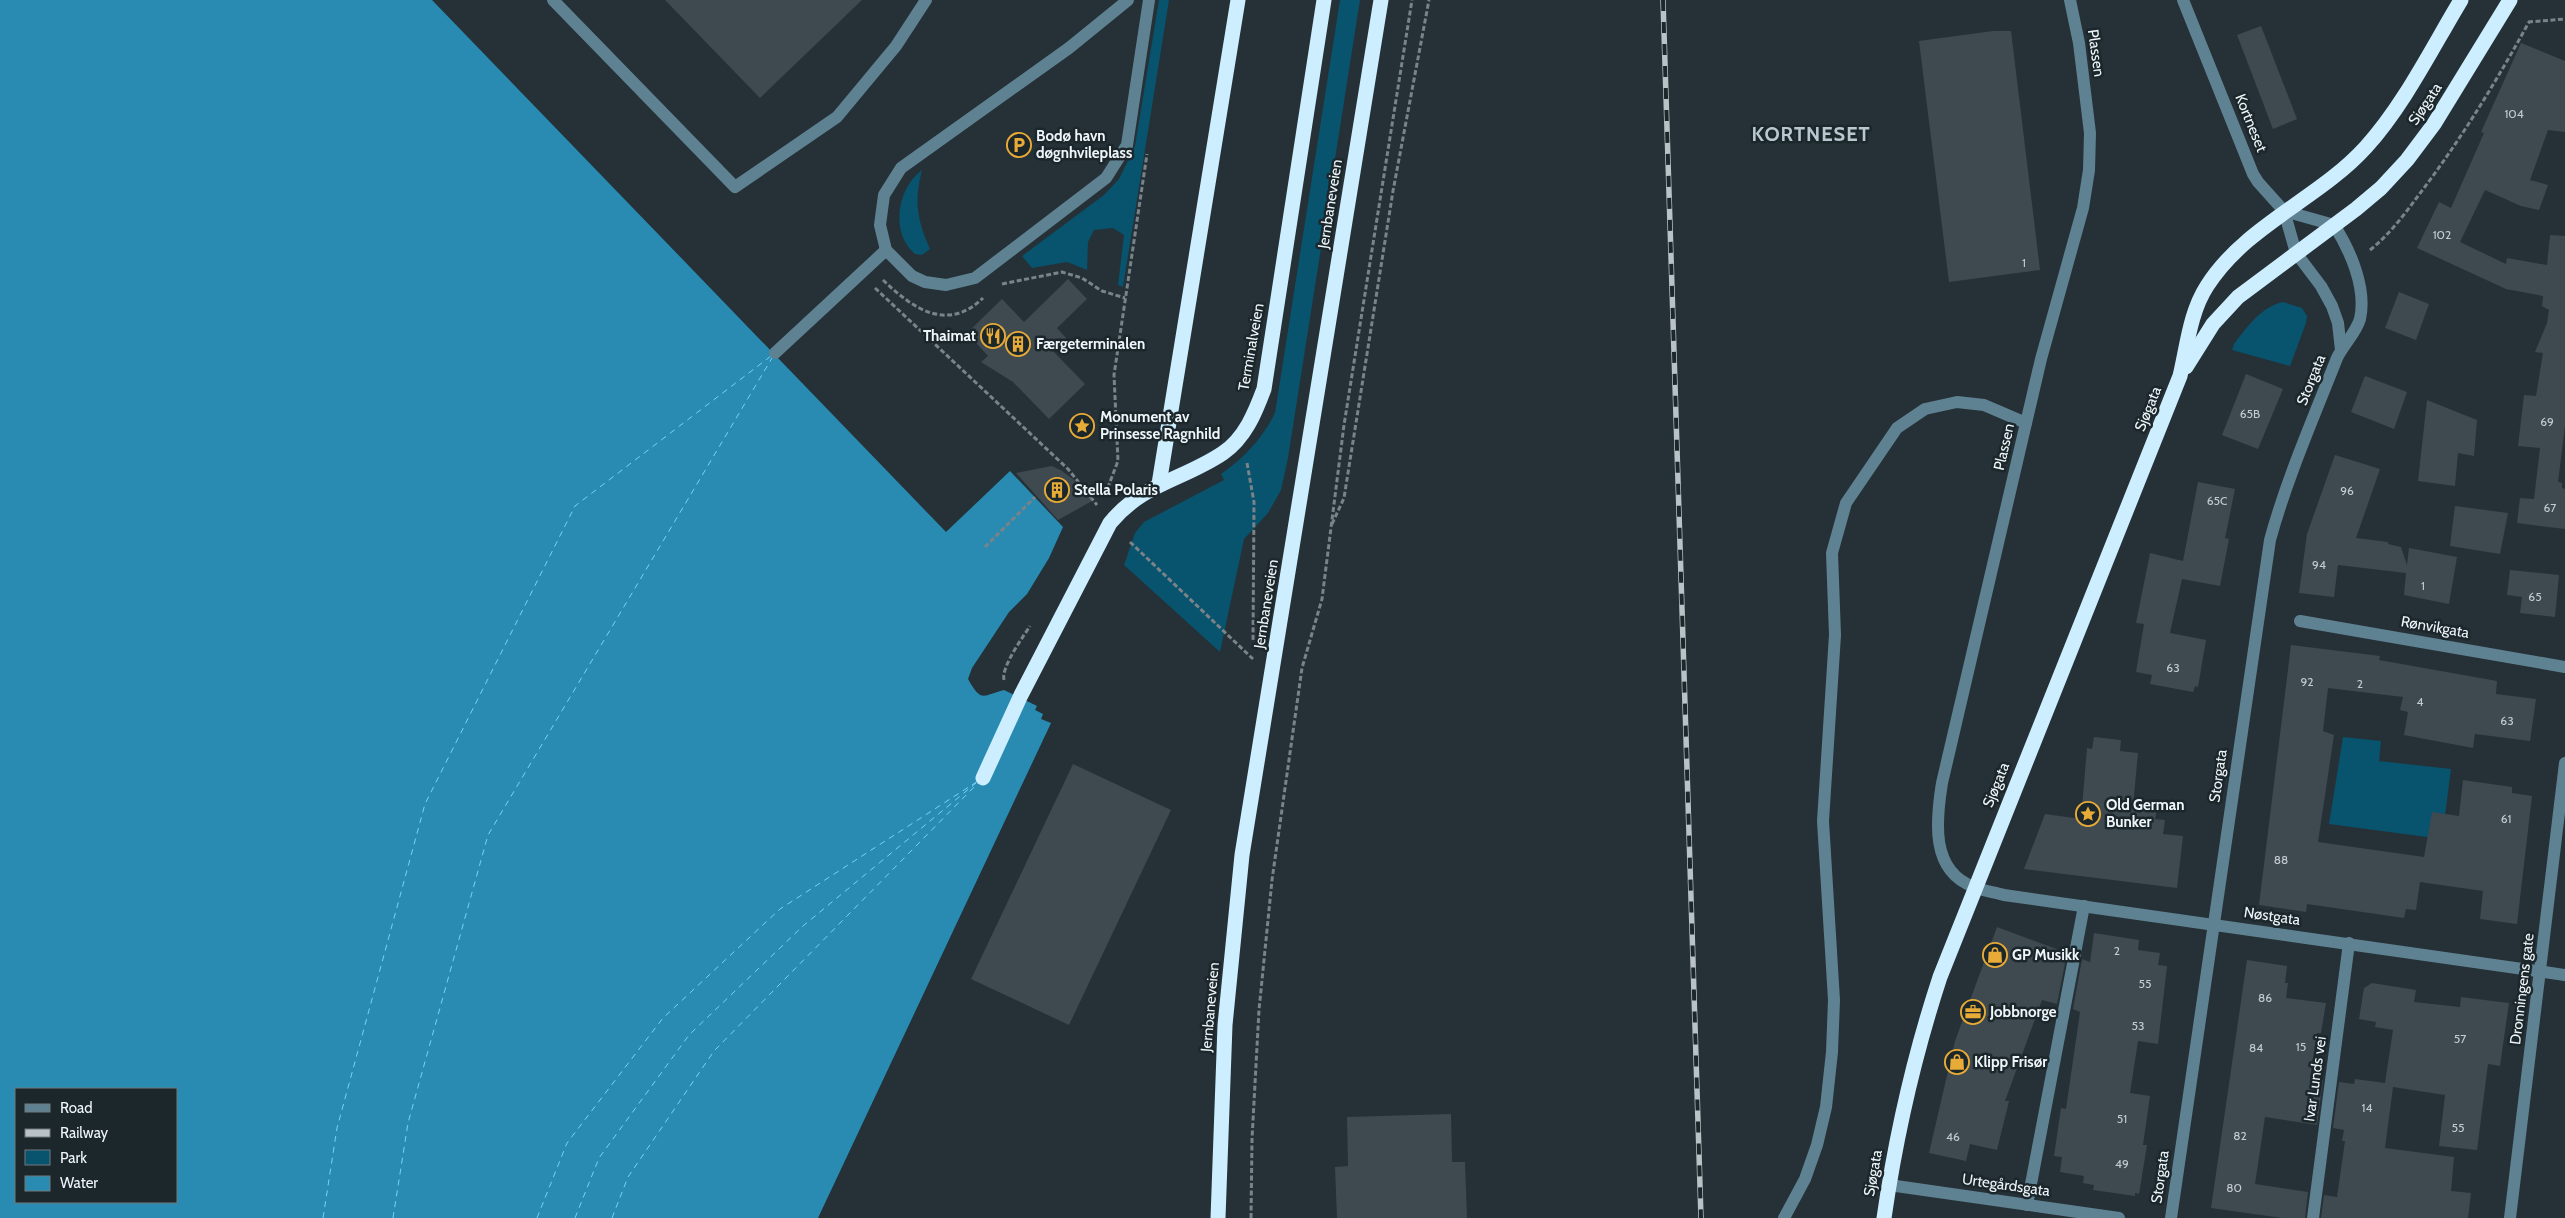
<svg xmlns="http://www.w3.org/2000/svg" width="2565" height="1218" font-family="Cabin,sans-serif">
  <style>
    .green { fill: #08536d }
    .water { fill: #298bb2; fill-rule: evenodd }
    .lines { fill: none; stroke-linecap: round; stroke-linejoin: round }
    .ferry { stroke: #74d2fd; stroke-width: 1; stroke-dasharray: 6 5; stroke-linecap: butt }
    .building { fill: #3e4a50 }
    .path { stroke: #798388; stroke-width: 3; stroke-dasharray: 5 2.5; stroke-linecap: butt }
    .minor { stroke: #5f8293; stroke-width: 12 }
    .highway { stroke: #cef; stroke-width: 15 }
    .rail-casing { stroke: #b9c2c7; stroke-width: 5.5 }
    .rail { stroke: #1c272c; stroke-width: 4; stroke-dasharray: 11; stroke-linecap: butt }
    .labels { text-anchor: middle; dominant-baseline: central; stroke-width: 5; stroke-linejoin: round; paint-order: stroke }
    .number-label { font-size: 12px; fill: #c2cbd0 }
    .street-label { font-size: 15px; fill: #eef6fa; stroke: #1c272c }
    .poi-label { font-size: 15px; font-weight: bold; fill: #eef6fa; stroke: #1c272c; text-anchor: start }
    .district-label { font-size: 20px; font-weight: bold; letter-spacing: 1px; fill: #b9c7cf; stroke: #1c272c }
  </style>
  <rect width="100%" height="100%" fill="#253136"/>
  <g class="green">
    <path d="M1159,0h10l-46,287 -5,-2 6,-50 -11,-7 -19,2 -6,12 -1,28 -20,-8 -35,6 -10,-12 82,-61 15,-16 16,-33z"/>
    <path d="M1340,0h20l-72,458 -7,32 -13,23 -24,26 -24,113 -96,-87 11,-32 9,-11 80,-42 -3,-6c24,-17 41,-35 54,-61z"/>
    <path d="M922,170c-8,32 -5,49 8,79l-8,6 -7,-1c-25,-21 -18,-66 7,-84z"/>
    <path d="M2283,302l19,6 5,8 -1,7 -16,43 -58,-16 2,-6c13,-17 27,-37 49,-42z"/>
    <path d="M2343,737l38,4 -2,20 72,8 -9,70 -113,-15z"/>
  </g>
  <path class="water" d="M0,0h432l514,532 64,-61 53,56 -14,31 -22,36 -18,18 -37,56 -4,11c14,25 15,16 36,11l33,16 -2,4 8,4 -2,5 10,4 -233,495h-818zM16,1089h160v113h-160z"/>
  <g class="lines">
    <g class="ferry">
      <path d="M323,1218l14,-90 88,-324 150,-298 196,-150"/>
      <path d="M393,1218l15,-95 80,-288 284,-477"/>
      <path d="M537,1218l30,-75 96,-125 117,-109 198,-128"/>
      <path d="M575,1218l24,-60 90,-123 114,-109 173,-143"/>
      <path d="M612,1218l16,-41 86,-126 265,-269"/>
    </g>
  </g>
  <g class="building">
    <path d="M665,0h197l-102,98z"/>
    <path d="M2261,26l36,93 -24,10 -36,-94z"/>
    <path d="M1993,31h18l29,239 -91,12 -30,-241z"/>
    <path d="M2521,43l44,18v71l-17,-2 -18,50 18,5 -9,25 -18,-4 -36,-16 -25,52 46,22 1,-6 40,7 3,-30 15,1v190l-7,56 4,1v5l3,1v40l-48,-6 3,-25 14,1 6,-51 -22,-2 6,-51 12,1 7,-43 -8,-1 12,-29 2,-13 -7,-4 1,-10 -37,-7 -89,-41 22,-46 12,6 33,-75 -3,-1z"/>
    <path d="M1068,279l19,20 -30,29 9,10 -14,12 33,34 -36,35 -36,-37 -32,-20 7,-6 -21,-23 35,-34 22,23z"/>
    <path d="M2399,292l30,12 -13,36 -31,-12z"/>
    <path d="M2246,374l37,15 -25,60 -36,-14z"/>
    <path d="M2365,376l42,16 -13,37 -43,-17z"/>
    <path d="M2427,400l50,20 -3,36 -16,-3 -3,33 -37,-5z"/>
    <path d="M2335,455l45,14 -24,69 32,4v2l13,3 6,18 2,-17 48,9 -8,47 -45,-9 2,-22 -68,-8 -4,32 -35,-4 8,-59z"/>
    <path d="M1052,466l10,5 12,9 18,21 -34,19 -42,-47z"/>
    <path d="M2198,482l37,7 -10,49 4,1 -9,47 -38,-7 -12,54 36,7 -8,47 -3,-1 -2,6 -43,-8 2,-9 -16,-3 8,-48 -8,-1 14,-70 33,8z"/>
    <path d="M2455,506l53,7 -8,41 -50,-8z"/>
    <path d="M2510,570l49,5 -4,42 -35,-4 2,-16 -15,-2z"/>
    <path d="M2291,645l89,11 -1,4 118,21 -1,13 40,5 -6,42 -55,-7 -2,14 -69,-13 4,-23 -8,-2 3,-13 -75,-9 -5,43 11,4 -16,107 106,15 8,-45 27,4 4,-36 49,7v6l20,3 -15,128 -37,-5 3,-28 -63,-9 -4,28 -10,-1 -2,9 -97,-14 -1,8 -47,-7z"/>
    <path d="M2094,737l27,3 -1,11 18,2 -5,53 24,4 -2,9 10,1 -2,14 20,2 -6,52 -153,-19 21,-55 36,5 6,-71 5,1z"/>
    <path d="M1073,764l98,46 -102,215 -98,-46z"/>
    <path d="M1997,927l70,26 -10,51 -15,-4 -37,101h4l-12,49 -27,-6 -4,17 -37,-8 26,-112z"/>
    <path d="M2094,933l45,7 -1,10 22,3 -2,12 9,1 -9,78 -20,-3 -8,52 20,3 -7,49h4l-8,49 -4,-1v3l-42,-6 1,-5 -11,-2 1,-7 -24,-4 2,-15 -8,-1 7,-48 5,1 14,-97 -7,-3 9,-50 8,3z"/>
    <path d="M2247,960l40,6 -2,17h3l-2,15 40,5 -5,30h-4l-7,45 13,2 -6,45 -52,-8 -10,67 53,8 -3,26h-23l-71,-10z"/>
    <path d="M2372,983l44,7 -2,12 46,5 1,-10 48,6 -9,63 -12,-2 -11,86 -38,-4 6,-51 -52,-8 -8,61 69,9 -3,34 20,2 -3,25h-147l3,-23 13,2 8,-56h-3l2,-11 -11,-2 6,-46 15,2 1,-5 30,4 8,-53 -18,-3 1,-5 -17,-3 5,-31z"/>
    <path d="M1451,1114l1,48h13l2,56h-130l-2,-51 13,-1 -1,-49z"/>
  </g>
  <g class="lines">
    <g class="path">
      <path d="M2528,22l37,-3"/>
      <path d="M2370,250c19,-15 34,-35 48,-54 42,-55 78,-114 111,-174"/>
      <path d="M883,280c29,28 64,53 100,18"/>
      <path d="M1002,284l60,-12 20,6 20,13 23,7"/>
      <path d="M875,288l193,181 29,36"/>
      <path d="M1247,463l7,39 -1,139"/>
      <path d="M1105,495l13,-34 -4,-86 33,-221"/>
      <path d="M1332,524l12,-26 49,-307 36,-191"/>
      <path d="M1130,542l123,117"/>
      <path d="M985,547l50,-50"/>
      <path d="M1004,680c-3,-13 19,-43 26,-54"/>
      <path d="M1251,1218l1,-79 7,-129 13,-130 30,-212 20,-69 22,-174 68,-425"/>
    </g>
    <g class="minor">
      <path d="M553,0l182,187 102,-70 59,-71 30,-46"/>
      <path d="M1128,0l-59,48 -168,120 -17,27 -4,30 6,25 26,26 13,6 21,3 29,-7 131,-100 21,-33 22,-145"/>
      <path d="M2070,0l9,43 11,90 -1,37 -6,38 -42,151 -99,424c-6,37 -12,88 32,104 9,4 20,5 30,8l561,80"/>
      <path d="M2183,0l70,174 5,8 26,29 12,42 25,33 11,20 6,17 3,27"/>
      <path d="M775,353l111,-103"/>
      <path d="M2300,621l265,46"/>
      <path d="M1889,1185l230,33"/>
      <path d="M2027,1205l57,-299"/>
      <path d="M1784,1218l21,-39 12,-34 9,-38 6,-55 2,-52 -11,-179 12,-186 -3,-82 14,-50 51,-75 28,-19 32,-7 27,3 42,18"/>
      <path d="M2171,1218l99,-678c17,-62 43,-121 67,-182 6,-13 19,-25 23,-39 7,-31 -10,-69 -26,-94l-50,-14"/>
      <path d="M2313,1218l36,-275"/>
      <path d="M2510,1218l55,-455"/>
    </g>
    <g class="highway">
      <path d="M2186,367l27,-43 25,-27 118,-88 25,-21 26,-28 27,-36 76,-124"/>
      <path d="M1159,484l79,-484"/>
      <path d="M983,778l38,-83 89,-172c33,-40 73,-43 113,-70 22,-15 32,-40 41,-64l60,-389"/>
      <path d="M1218,1218l7,-193 17,-170 139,-855"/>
      <path d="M1884,1218c12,-83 30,-162 56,-241l240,-601c7,-29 10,-64 27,-90 39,-61 112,-87 159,-139 38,-42 66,-99 95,-147"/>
    </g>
    <defs>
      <path id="rail" d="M1663,0l38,1218"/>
    </defs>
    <use href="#rail" class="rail-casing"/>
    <use href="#rail" class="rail"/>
  </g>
  <defs>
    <symbol id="parking-ring" viewBox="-11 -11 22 22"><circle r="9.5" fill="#1c272c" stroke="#e8ab37" stroke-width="1.5"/><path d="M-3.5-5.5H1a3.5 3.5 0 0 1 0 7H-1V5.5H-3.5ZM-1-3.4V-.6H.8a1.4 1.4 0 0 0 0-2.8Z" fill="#e8ab37"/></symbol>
    <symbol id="restaurant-ring" viewBox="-11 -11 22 22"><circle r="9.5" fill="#1c272c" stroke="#e8ab37" stroke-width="1.5"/><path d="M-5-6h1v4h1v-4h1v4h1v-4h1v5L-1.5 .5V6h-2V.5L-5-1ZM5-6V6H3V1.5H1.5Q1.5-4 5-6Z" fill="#e8ab37"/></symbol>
    <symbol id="building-ring" viewBox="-11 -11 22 22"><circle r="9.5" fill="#1c272c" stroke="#e8ab37" stroke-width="1.5"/><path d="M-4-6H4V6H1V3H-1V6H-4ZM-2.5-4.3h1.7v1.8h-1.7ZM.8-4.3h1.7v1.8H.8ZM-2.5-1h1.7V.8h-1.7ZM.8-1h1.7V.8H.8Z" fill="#e8ab37"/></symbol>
    <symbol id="sight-ring" viewBox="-11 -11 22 22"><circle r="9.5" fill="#1c272c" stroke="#e8ab37" stroke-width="1.5"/><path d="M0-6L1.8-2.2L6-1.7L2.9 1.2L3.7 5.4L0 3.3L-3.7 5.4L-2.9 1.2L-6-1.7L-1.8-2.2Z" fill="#e8ab37"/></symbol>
    <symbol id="shop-ring" viewBox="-11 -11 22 22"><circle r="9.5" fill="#1c272c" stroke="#e8ab37" stroke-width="1.5"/><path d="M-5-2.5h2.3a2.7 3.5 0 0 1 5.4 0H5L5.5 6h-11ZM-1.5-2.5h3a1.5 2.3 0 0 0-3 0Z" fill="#e8ab37"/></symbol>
    <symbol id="office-ring" viewBox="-11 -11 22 22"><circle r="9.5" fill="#1c272c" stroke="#e8ab37" stroke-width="1.5"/><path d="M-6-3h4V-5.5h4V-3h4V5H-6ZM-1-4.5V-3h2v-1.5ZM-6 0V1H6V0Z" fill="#e8ab37"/></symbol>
  </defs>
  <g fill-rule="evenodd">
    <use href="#parking-ring" x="1005" y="131" width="28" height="28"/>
    <use href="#restaurant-ring" x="979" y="322" width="28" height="28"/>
    <use href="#building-ring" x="1004" y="330" width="28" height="28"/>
    <use href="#sight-ring" x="1068" y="412" width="28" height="28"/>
    <use href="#building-ring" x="1043" y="476" width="28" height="28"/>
    <use href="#sight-ring" x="2074" y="800" width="28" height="28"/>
    <use href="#shop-ring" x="1981" y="941" width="28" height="28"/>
    <use href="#office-ring" x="1959" y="998" width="28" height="28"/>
    <use href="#shop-ring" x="1943" y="1048" width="28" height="28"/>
  </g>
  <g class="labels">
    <g class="number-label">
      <text x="2514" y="113">104</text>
      <text x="2442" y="234">102</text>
      <text x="2024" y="262">1</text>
      <text x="2250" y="413">65B</text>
      <text x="2547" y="421">69</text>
      <text x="2347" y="490">96</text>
      <text x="2217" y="500">65C</text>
      <text x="2550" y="507">67</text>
      <text x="2319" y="564">94</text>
      <text x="2423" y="585">1</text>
      <text x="2535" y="596">65</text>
      <text x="2173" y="667">63</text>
      <text x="2307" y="681">92</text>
      <text x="2360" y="683">2</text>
      <text x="2420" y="701">4</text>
      <text x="2507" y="720">63</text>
      <text x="2506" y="818">61</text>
      <text x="2281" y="859">88</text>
      <text x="2117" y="950">2</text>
      <text x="2145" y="983">55</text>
      <text x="2265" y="997">86</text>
      <text x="2138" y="1025">53</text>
      <text x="2460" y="1038">57</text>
      <text x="2301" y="1046">15</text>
      <text x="2256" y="1047">84</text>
      <text x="2367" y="1107">14</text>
      <text x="2122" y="1118">51</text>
      <text x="2458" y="1127">55</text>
      <text x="2240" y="1135">82</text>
      <text x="1953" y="1136">46</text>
      <text x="2122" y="1163">49</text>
      <text x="2234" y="1187">80</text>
    </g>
    <g class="street-label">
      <text transform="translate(2096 53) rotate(82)">Plassen</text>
      <text transform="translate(2425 104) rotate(-56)">Sjøgata</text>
      <text transform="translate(2251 123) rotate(68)">Kortneset</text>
      <text transform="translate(1330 204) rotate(-81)">Jernbaneveien</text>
      <text transform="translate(1251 347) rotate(-80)">Terminalveien</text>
      <text transform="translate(2311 380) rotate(-68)">Storgata</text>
      <text transform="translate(2148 409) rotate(-68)">Sjøgata</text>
      <text transform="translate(2004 447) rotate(-77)">Plassen</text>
      <text transform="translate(1266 604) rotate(-81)">Jernbaneveien</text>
      <text transform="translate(2435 627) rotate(10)">Rønvikgata</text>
      <text transform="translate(2218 776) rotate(-82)">Storgata</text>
      <text transform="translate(1996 785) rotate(-68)">Sjøgata</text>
      <text transform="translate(2272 916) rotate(8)">Nøstgata</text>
      <text transform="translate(2522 989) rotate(-83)">Dronningens gate</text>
      <text transform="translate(1210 1007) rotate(-85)">Jernbaneveien</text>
      <text transform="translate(2315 1079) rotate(-82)">Ivar Lunds vei</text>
      <text transform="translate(1873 1173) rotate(-80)">Sjøgata</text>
      <text transform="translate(2160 1177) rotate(-82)">Storgata</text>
      <text transform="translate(2006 1185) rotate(8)">Urtegårdsgata</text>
    </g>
    <g class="poi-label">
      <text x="1036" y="136">Bodø havn<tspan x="1036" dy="17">døgnhvileplass</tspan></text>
      <text x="976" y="336" text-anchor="end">Thaimat</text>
      <text x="1036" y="344">Færgeterminalen</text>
      <text x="1100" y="417">Monument av<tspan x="1100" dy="17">Prinsesse Ragnhild</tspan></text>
      <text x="1074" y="490">Stella Polaris</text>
      <text x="2106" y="805">Old German<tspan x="2106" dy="17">Bunker</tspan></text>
      <text x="2012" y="955">GP Musikk</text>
      <text x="1990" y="1012">Jobbnorge</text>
      <text x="1974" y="1062">Klipp Frisør</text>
    </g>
    <g class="district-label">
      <text x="1811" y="134">KORTNESET</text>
    </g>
  </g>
  <rect x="15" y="1088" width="162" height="115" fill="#1c272c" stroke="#707a7e"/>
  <rect x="25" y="1104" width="25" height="8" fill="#5f8293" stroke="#707a7e"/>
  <text x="60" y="1113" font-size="15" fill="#eef6fa">Road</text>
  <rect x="25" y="1129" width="25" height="8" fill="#b9c2c7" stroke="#707a7e"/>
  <text x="60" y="1138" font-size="15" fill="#eef6fa">Railway</text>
  <rect x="25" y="1150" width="25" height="15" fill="#08536d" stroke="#707a7e"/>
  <text x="60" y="1163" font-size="15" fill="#eef6fa">Park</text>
  <rect x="25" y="1176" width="25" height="15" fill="#298bb2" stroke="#707a7e"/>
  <text x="60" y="1188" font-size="15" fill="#eef6fa">Water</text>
</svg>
